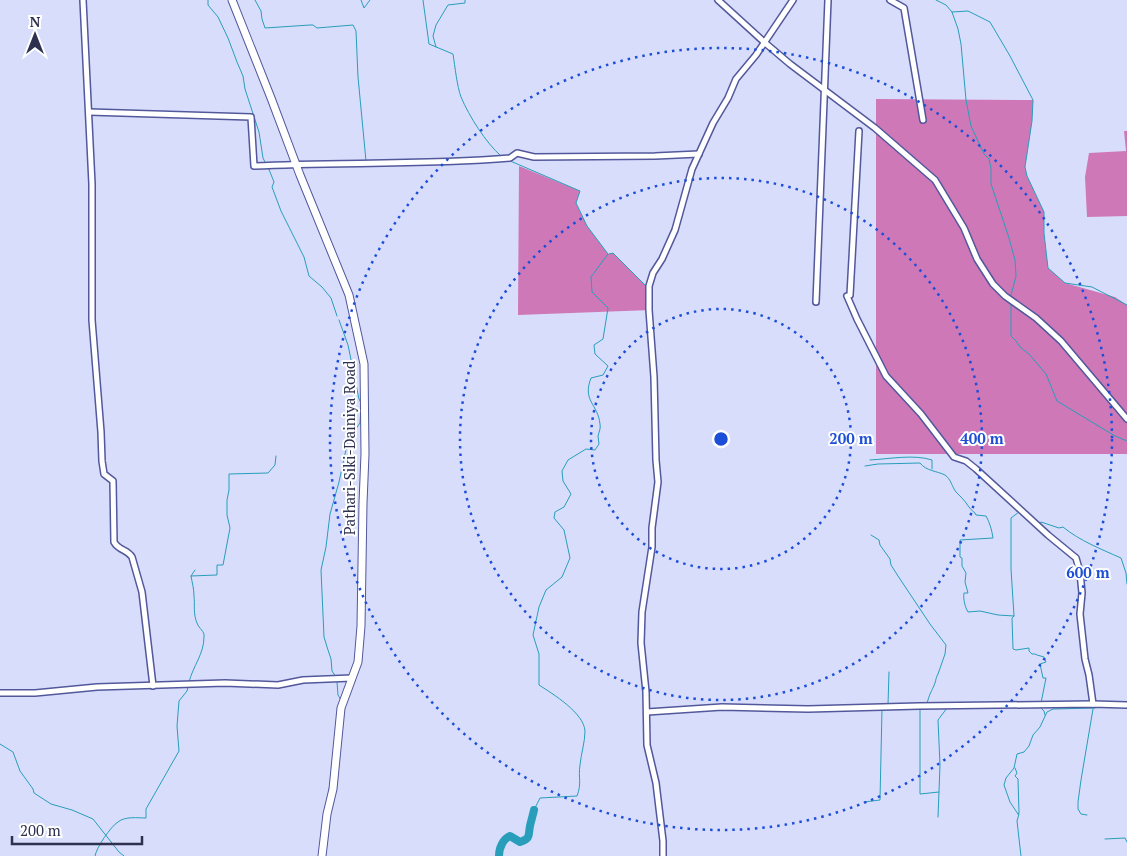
<svg xmlns="http://www.w3.org/2000/svg" width="1127" height="856" font-family="'PT Serif',serif">
  <style>
    .forest { fill: #cf78b7 }
    .lines { fill: none; stroke-linecap: round; stroke-linejoin: round }
    .stream { stroke: #289eba; stroke-width: 1 }
    .river { stroke: #289eba; stroke-width: 8 }
    .minor-casing { stroke: #52589b; stroke-width: 8 }
    .major-casing { stroke: #52589b; stroke-width: 9 }
    .minor { stroke: #fff; stroke-width: 5 }
    .major { stroke: #fff; stroke-width: 7 }
    .ring { fill: none; stroke: #1d4ed8; stroke-width: 2.5; stroke-dasharray: 2.5 5 }
    .labels { text-anchor: middle; dominant-baseline: central; stroke-width: 4; stroke-linejoin: round; paint-order: stroke }
    .street-label { font-size: 15px; fill: #2d304e; stroke: #fff }
    .centre { fill: #1d4ed8; stroke: #fff; stroke-width: 2.5 }
    .ring-label { font-size: 15px; text-anchor: middle; font-weight: bold; fill: #1d4ed8; stroke: #fff; stroke-width: 4; stroke-linejoin: round; paint-order: stroke }
  </style>
  <rect width="100%" height="100%" fill="#d8ddfc"/>
  <g class="forest">
    <path d="M876,99l157,1 -1,21 -7,46 2,9 17,36v21l4,35 17,15 50,14 12,8v149h-251z"/>
    <path d="M1124,131h3v85l-40,1 -2,-40 4,-24 37,-2z"/>
    <path d="M519,166l61,25 -4,12 11,23 21,28 5,-1 36,36 2,21 -133,5z"/>
  </g>
  <g class="lines">
    <g class="stream">
      <path d="M208,0v5l10,12 10,21 9,24 6,14 2,13 14,43 4,26 3,6"/>
      <path d="M255,0l6,11 1,8 3,9 45,-3h3l4,3 36,-3 3,6 2,46 8,84"/>
      <path d="M361,0l3,8 6,-8"/>
      <path d="M423,0l6,44 24,10c2,13 4,32 8,43 8,19 25,46 40,59"/>
      <path d="M936,0l10,5 6,7 6,17 3,15 5,56 5,26 13,28 5,5 2,9v16l18,54 6,22 1,16 -5,19"/>
      <path d="M952,12l16,-1 22,11 20,34 23,44 -1,21 -7,46 2,9 17,36v21l4,35 17,15 27,4 35,18"/>
      <path d="M436,47l-3,-11 3,-11 12,-20 17,-2v-3"/>
      <path d="M508,160l72,31 -4,12 11,23 21,28 -17,23 1,15 16,16 -5,31 -9,6 1,9 13,12 -5,9 -12,3c-9,23 7,26 9,46 1,4 -1,8 -2,12 0,3 1,5 1,8l-4,6 -9,-1 -18,11 -6,11 1,10 8,13 -7,13 -9,5 -1,6 10,12 6,28 -8,19 -16,13 -7,17 -6,28 6,19v31c14,9 45,28 46,46 0,11 -4,23 -5,34 -2,13 2,18 -3,31l-37,2 -5,10"/>
      <path d="M268,167l6,15 -2,5 9,24 23,46 5,19 13,11 9,11 6,18"/>
      <path d="M609,254l4,-1 33,33"/>
      <path d="M1011,304v32l5,5 4,6 9,7 17,20 11,27 58,35 12,5"/>
      <path d="M339,320l9,25 11,54 2,4"/>
      <path d="M870,460c19,-1 44,-6 62,0v9"/>
      <path d="M865,466l13,-2 42,-1c6,8 17,8 25,12 6,4 7,12 11,17 2,2 4,4 6,6 5,5 7,11 13,15l1,2 10,1c4,7 6,15 7,22l-33,2v17l2,1v8l4,7 -1,9 3,11h-4c-1,6 1,14 4,19l12,-1 18,4 16,1"/>
      <path d="M1019,512l-8,6v51l3,47 -2,2 1,31 3,1 13,-2v3l3,3h3l2,1 7,2 2,5 -6,2 3,14h3l-5,25"/>
      <path d="M1038,524l3,-2 18,6 4,-1c17,14 38,22 58,31l5,15 1,11"/>
      <path d="M871,535l8,5 1,5 10,14 1,6 7,11 32,48 16,21 -1,9 -7,20c-2,3 -2,6 -3,9 -3,8 -6,11 -8,21"/>
      <path d="M191,576l26,-1v-10h6l7,-37 -3,-13v-15l2,-10v-16l39,-1 7,-8 1,-9"/>
      <path d="M336,677l-4,-6 -1,-12 -3,-9 -4,-13 -3,-67 5,-23 4,-33 9,-32 9,-42 12,-17 1,-16"/>
      <path d="M189,682c4,-16 15,-28 15,-45 1,-6 -5,-8 -7,-14 -4,-9 -2,-18 -3,-27 0,-7 -2,-14 -3,-20l4,-6"/>
      <path d="M337,682l1,13 3,5"/>
      <path d="M888,705l1,-33"/>
      <path d="M1040,707l4,4 1,4"/>
      <path d="M926,709l-6,-1v86l19,-2"/>
      <path d="M0,744l13,8 7,19 13,18 1,4 17,11 21,6 21,9 26,33 5,4"/>
      <path d="M1015,768l2,5 -2,3 3,3 1,34 -1,1"/>
      <path d="M328,796l3,-18"/>
      <path d="M864,802l16,-2 2,-91"/>
      <path d="M1018,814l-8,-12 -6,-17 2,-7 8,-10 3,-14 7,-2 5,-6 4,-11 7,-8 7,-15 6,-3 42,-1"/>
      <path d="M1019,814l-2,7 4,35"/>
      <path d="M1087,815l-6,-1 -3,-5v-7l3,-22 12,-71"/>
      <path d="M938,817l2,-52 -2,-45 9,-12"/>
      <path d="M1105,839l20,-1 2,4"/>
      <path d="M320,845l3,-23"/>
      <path d="M95,856c1,-8 16,-30 23,-34 7,-6 20,-4 28,-4v-9l33,-58 -2,-25 2,-25 8,-10 1,-4"/>
    </g>
    <path class="river" d="M499,856c0,-8 4,-17 11,-20l10,6c11,-4 8,-6 10,-16 1,-5 3,-11 4,-16"/>
    <defs>
      <g id="minor">
        <path d="M83,0l9,184v136l9,112 1,29 2,13 9,7 1,61c5,9 13,7 18,15l10,35 11,94"/>
        <path d="M718,0l46,42 26,22 85,64 60,52 29,48 13,31 16,25 12,12 31,22 25,23 66,78"/>
        <path d="M890,0l14,8 19,112"/>
        <path d="M89,112l162,5 3,49c85,-4 171,-1 256,-8l7,-5 17,4 121,-1 44,-2"/>
        <path d="M850,295l9,-164"/>
        <path d="M847,296l10,23 29,57 35,38 33,43 12,4 10,8 72,66 28,23 4,14 2,21 -2,21 5,45 4,16 4,29"/>
        <path d="M816,302l12,-302"/>
        <path d="M0,693h35l62,-6 128,-4 53,2 25,-5 49,-2"/>
        <path d="M647,712l75,-5 86,2 111,-3 174,-2 34,1"/>
        <path d="M663,856v-15l-7,-58 -9,-38 -1,-53 -5,-49 1,-31 10,-65v-19l6,-46 -2,-22 -2,-83 -5,-67v-24l4,-13 9,-14 13,-29 17,-61 21,-46 15,-25 8,-19 20,-24 37,-55"/>
      </g>
      <path id="major" d="M232,0l39,98 29,77 49,120 15,69 1,90 -2,49 -2,123 -3,36 -17,46 -8,81 -6,25 -5,42"/>
    </defs>
    <use href="#minor" class="minor-casing"/>
    <use href="#major" class="major-casing"/>
    <use href="#minor" class="minor"/>
    <use href="#major" class="major"/>
  </g>
  <g class="ring">
    <circle cx="721" cy="439" r="130"/>
    <circle cx="721" cy="439" r="261"/>
    <circle cx="721" cy="439" r="391"/>
  </g>
  <g class="labels">
    <g class="street-label">
      <text transform="translate(349 448) rotate(-90)">Pathari-Siki-Dainiya Road</text>
    </g>
  </g>
  <circle cx="721" cy="439" r="8" class="centre"/>
  <g class="ring-label">
    <text x="851" y="444">200 m</text>
    <text x="982" y="444">400 m</text>
    <text x="1088" y="578">600 m</text>
  </g>
  <g transform="translate(35 35)" stroke="#ffffff" stroke-width="4" paint-order="stroke">
  <path d="M0-4L9 19L0 12L-9 19Z" fill="#2d304e"/>
  <text y="-8" font-size="14" font-weight="bold" text-anchor="middle" fill="#2d304e">N</text>
  </g>
  <path d="M12 836v8h130v-8" fill="none" stroke="#2d304e" stroke-width="2.5"/>
  <text x="20" y="836" font-size="15" fill="#2d304e" stroke="#ffffff" stroke-width="4" paint-order="stroke">200 m</text>
</svg>
